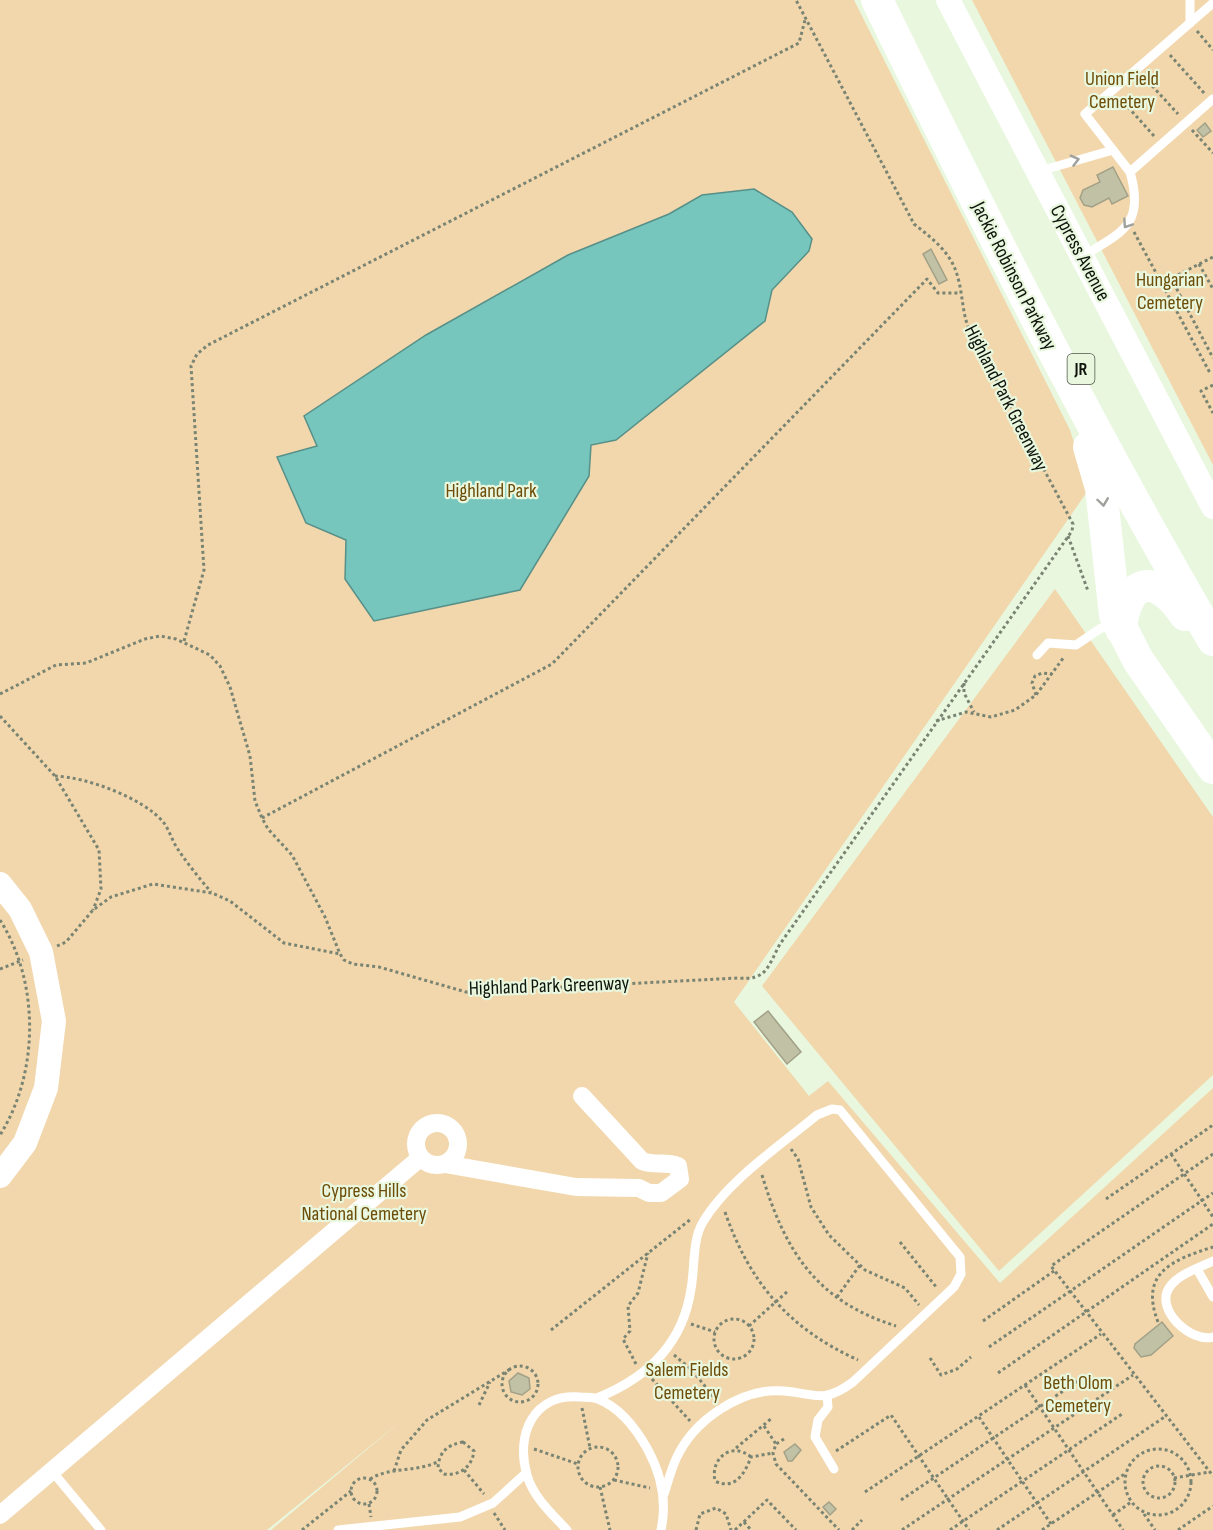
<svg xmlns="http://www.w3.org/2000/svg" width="1213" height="1530" font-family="'Sofia Sans Condensed',sans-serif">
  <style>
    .green { fill: #f2d7ac }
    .water { fill: #76c6bd; stroke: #579088; stroke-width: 1.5 }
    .building { fill: #c1c1a6; stroke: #a2a187; stroke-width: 1.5 }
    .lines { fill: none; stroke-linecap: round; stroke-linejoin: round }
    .path { stroke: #7a8473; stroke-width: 3; stroke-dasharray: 3 3; stroke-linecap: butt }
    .lane { stroke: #fff; stroke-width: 9 }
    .street { stroke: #fff; stroke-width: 18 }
    .secondary { stroke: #fff; stroke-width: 24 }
    .highway { stroke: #fff; stroke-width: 32 }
    .oneway { stroke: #9fa19d }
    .labels { text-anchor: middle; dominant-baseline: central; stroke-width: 4.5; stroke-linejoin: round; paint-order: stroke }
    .shield { fill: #e8f7de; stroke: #4f574a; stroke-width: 1.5 }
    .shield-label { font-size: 18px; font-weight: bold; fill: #0e130b }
    .park-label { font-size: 20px; fill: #6c4c07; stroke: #e8f7de }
    .street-label { font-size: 20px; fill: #0e130b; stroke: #e8f7de }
  </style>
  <rect width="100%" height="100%" fill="#e8f7de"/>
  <g class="green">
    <path d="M0,0h854l216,430 19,59 -355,513 75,94 19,-15 172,202 213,-195v442h-942l130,-109 -134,109h-267z"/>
    <path d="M972,0h241v465z"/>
    <path d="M1055,589l158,228v258l-214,196 -237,-285z"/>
  </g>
  <path class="water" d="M754,189l38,23 20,27 -3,12 -37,39 -7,31 -149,119 -25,5 -2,31 -69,114 -146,31 -29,-42 1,-39 -40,-17 -29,-66 40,-11 -13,-30 122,-81 142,-80 101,-41 33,-19z"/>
  <g class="building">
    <path d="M1205,123l6,8 -8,6 -6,-7z"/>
    <path d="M1113,167l15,29 -16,8 -3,-6 -17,9 -8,-2 -4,-7 3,-8 17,-8 -3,-7z"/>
    <path d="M931,249l16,31 -8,4 -16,-30z"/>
    <path d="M768,1011l33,41 -14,12 -33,-42z"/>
    <path d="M1162,1322l11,14 -22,19 -10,2 -7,-9 1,-4z"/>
    <path d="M518,1373l11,5 1,11 -8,6 -11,-3 -2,-11z"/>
    <path d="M795,1444l6,6 -9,11h-4l-4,-9z"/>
    <path d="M829,1502l7,7 -6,6 -7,-8z"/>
  </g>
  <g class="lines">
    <g class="path">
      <path d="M1197,31l16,19"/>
      <path d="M1170,55l34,38"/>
      <path d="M1144,77l34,37"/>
      <path d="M1120,98l34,38"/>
      <path d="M1192,130l21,23"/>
      <path d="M1134,232l76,141"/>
      <path d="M1199,264l14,25"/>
      <path d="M1171,278l42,80"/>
      <path d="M1162,283l51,-26"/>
      <path d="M1213,385l-12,6 12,22"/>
      <path d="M1068,536l20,55"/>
      <path d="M184,641l20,-71 -13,-204 6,-12 11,-9 591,-302 6,-23"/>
      <path d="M964,683v10l10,19"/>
      <path d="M0,694l56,-29 30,-2 59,-24 15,-3 16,3 34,16 10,11 10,21 20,69 5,45 7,17 6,11 24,26 33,62 15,37 4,6 9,4 26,3 87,25 272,-14c29,3 30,-12 42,-34l292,-413 1,-7 -104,-195c-7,-17 -6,-33 -11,-51 -6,-25 -25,-39 -44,-54l-118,-224"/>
      <path d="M1036,695l-4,-12 3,-7 7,-3 10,1"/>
      <path d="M0,716l55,60 44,74 2,39 -8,21"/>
      <path d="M936,721l30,-9 25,5 24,-7 21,-15 28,-38"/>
      <path d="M55,776c31,1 89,22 109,47 5,7 8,17 13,25 10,15 22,30 34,44"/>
      <path d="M262,818l290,-154 375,-385 11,14h21"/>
      <path d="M0,920c40,63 39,153 0,215"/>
      <path d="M57,946l9,-4 27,-32 18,-13 42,-13 59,9 18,8 54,42 56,11"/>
      <path d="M0,969l23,-9"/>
      <path d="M791,1149l7,10 13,48 18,28 36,35 40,18 14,17"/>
      <path d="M1171,1154l42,63"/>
      <path d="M1213,1154l-162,112 162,210"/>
      <path d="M762,1175c23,76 54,126 134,151"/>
      <path d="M1106,1199l107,-74"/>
      <path d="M725,1212c25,72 65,117 133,148"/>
      <path d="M900,1242l37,46"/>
      <path d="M837,1297l23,-32"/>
      <circle cx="734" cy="1339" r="20"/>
      <path d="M983,1321l71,-50"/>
      <path d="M1158,1322c-19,-49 14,-62 55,-75"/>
      <path d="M691,1324l24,8"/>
      <path d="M749,1326l39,-35"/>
      <path d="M551,1330l140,-111"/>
      <path d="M989,1347l224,-154"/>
      <path d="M674,1355l18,15 24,30"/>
      <path d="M930,1358l11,17 16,-6 14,-12"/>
      <path d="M636,1364l-13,-25 7,-8 -2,-25 10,-13 10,-40"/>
      <circle cx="520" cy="1384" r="18"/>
      <path d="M998,1373l215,-149"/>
      <path d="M652,1379l38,42"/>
      <path d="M1025,1385l98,145"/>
      <path d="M479,1405l11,-23"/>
      <path d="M582,1408l8,40"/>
      <path d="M979,1417l72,107"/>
      <path d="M764,1426l12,18"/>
      <path d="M784,1439l-8,5 -3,9 3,11 63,66"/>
      <path d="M463,1442l11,9c-2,16 -14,25 -30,23l-6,-6c1,-16 9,-23 25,-26z"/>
      <circle cx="598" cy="1467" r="20"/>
      <path d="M736,1448l36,-30"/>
      <circle cx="1158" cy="1482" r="33"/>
      <path d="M534,1449l44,15"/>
      <path d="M836,1451l55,-36 78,115"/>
      <path d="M751,1457c-19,-16 -41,1 -36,24 20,10 30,-8 36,-24l22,-4"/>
      <circle cx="1159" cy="1482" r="16"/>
      <path d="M464,1470l20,24"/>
      <path d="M394,1471l7,-21 26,-30 85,-52"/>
      <circle cx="364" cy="1491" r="13"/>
      <path d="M1174,1478l35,-6"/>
      <path d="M370,1479c21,-13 47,-6 69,-18"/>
      <path d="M614,1480l36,8"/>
      <path d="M600,1487l10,43"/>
      <path d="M865,1492l236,-158"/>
      <path d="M901,1500l180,-121"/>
      <path d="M369,1504l2,13"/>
      <path d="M494,1513l11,17"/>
      <path d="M1144,1514l11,16"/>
      <path d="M1113,1515l18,-13"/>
      <path d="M744,1522l7,8"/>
      <path d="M302,1530l49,-39"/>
      <path d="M696,1530l4,-16 16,-6 10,6 5,16"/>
      <path d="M735,1530l32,-30 29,30"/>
      <path d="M852,1530l10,-10"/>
      <path d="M902,1530l231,-155"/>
      <path d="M950,1530l172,-116"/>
      <path d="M997,1530l169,-114"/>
      <path d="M1042,1530l84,-57"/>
      <path d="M1178,1530l35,-24"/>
    </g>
    <g class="lane">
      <path d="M1213,3l-128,111 45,58 83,-73"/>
      <path d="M1190,23v-23"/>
      <path d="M1040,171l73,-21"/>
      <path d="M1083,256c40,-24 62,-32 47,-84"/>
      <path d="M1037,655l11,-12 28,2 25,-17 12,-1"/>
      <path d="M1213,1261c-14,7 -35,13 -44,27 -14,22 22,55 44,49"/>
      <path d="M1197,1269l16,28"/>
      <path d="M827,1395l1,12 -10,13 -3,17 19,32"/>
      <path d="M597,1398c50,-20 86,-54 94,-109 4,-21 1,-49 12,-67 24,-41 78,-77 114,-107l15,-6 8,1 120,147 1,17 -7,13 -101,95c-30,22 -36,12 -69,9 -43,-4 -91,30 -108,68 -5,11 -8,23 -12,35"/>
      <path d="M52,1471l49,59"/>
      <path d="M338,1530l122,-13 33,-14 33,-30"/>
      <path d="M567,1530c-15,-16 -34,-33 -40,-55 -12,-41 7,-82 53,-78 6,0 13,0 18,2 23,9 39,31 50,51 14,26 19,52 13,80"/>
    </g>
    <g class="street">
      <circle cx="437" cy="1144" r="21"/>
      <path d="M445,1164l131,23 63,1 10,5h12l19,-14 -2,-13c-12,-5 -24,0 -36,-5l-60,-65"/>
      <path d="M0,1515l420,-357"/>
    </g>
    <g class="secondary">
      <path d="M948,0l265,507"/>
      <path d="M0,884l20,25 21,43 13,69 -8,67 -21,55 -25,33"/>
    </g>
    <g class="highway">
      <path d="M877,0c106,217 214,432 336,640"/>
      <path d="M1089,447l12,41 14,127 23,45 75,108"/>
      <path d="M1121,629c5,-52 36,-57 64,-14"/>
    </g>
  </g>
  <defs><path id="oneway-chevron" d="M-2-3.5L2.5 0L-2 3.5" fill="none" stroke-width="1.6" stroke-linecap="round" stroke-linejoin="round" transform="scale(1.5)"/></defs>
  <g class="oneway">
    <use href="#oneway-chevron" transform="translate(1075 160) rotate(-15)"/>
    <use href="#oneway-chevron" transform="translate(1127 224) rotate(124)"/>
    <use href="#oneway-chevron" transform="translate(1103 502) rotate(82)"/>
  </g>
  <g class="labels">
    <rect class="shield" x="1067.5" y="354" width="27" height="30" rx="4.5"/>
    <g class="shield-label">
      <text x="1081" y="369">JR</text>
    </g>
    <g class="park-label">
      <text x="1122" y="79">Union Field<tspan x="1122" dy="23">Cemetery</tspan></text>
      <text x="1170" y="280">Hungarian<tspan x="1170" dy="23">Cemetery</tspan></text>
      <text x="491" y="491">Highland Park</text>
      <text x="364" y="1191">Cypress Hills<tspan x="364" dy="23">National Cemetery</tspan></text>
      <text x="687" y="1370">Salem Fields<tspan x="687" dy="23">Cemetery</tspan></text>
      <text x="1078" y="1383">Beth Olom<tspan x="1078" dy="23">Cemetery</tspan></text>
    </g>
    <g class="street-label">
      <text transform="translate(1080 253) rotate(62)">Cypress Avenue</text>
      <text transform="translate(1014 276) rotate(63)">Jackie Robinson Parkway</text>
      <text transform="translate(1006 398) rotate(63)">Highland Park Greenway</text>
      <text transform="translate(549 986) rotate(-2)">Highland Park Greenway</text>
    </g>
  </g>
</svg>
